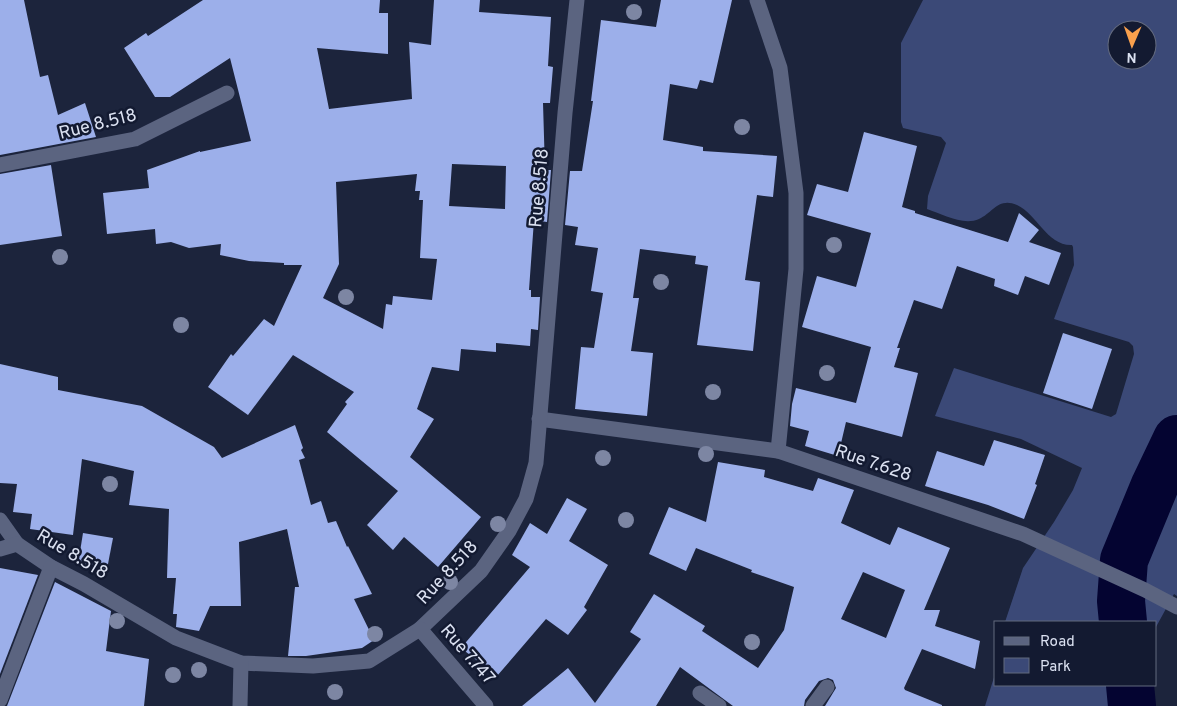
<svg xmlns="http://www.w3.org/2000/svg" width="1177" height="706" font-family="Overpass,sans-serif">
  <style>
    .green { fill: #3b4977; fill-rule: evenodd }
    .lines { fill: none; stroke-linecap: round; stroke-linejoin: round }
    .river { stroke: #040431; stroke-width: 48 }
    .building { fill: #9cafea; fill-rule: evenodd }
    .minor { stroke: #5b6480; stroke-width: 15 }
    .tree { fill: #7d86a3 }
    .labels { text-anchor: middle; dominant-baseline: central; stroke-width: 5; stroke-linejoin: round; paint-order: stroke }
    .street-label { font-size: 18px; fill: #dbe1f1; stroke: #131a31 }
  </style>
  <rect width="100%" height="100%" fill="#1c243c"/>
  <g class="green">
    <path d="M923,0h254v596l-3,-2 -18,33v-5h-151l18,-54 31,-46 19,-32 9,-22 -61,-29 -86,-23 19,-48 157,49 5,-3 18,-60 -1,-8 -4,-4 -75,-23 20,-54 -1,-18 -1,-2c-25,1 -35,-31 -55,-40 -19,-8 -24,8 -38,14 -16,7 -37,-5 -52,-10l1,-13 18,-53 -5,-6 -38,-9 -2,-6v-79zM1117,30h30v30h-30z"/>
    <path d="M996,671v14h156l-2,21h-165z"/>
  </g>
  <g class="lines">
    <g class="river">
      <path d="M1123,622l-2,-21 3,-41 31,-75 22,-46"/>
      <path d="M1130,685l2,21"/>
    </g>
  </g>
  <g class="building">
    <path d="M0,0h24l16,77 8,-2 10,40 27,-12 11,34 -96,18z"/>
    <path d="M203,0h177l-1,13h9v41l-71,-6 12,61 83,-10 -3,-57 22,3 3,-45h46l-1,12 72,5 -3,49 5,1 -3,36h-7l2,67h6l-4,52 -13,-2 -5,70h2v7h9l-2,33 -7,-1 -1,17 -34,-3v9l-35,-3 -2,22 -27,-4 -15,42 17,10 -24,38 71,60 -43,50 -34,-30 -11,13 -26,-25 31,-34 -71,-59 20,-28 -2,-2 9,-10 -61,-37 -45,60 -40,-28 23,-33 2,2 31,-37 10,7 28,-61h-18v-2l-35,-2 -29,-6 1,-11 -32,4 -18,-6 -15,2 -1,-15 -48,5 -4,-41 46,-5 -2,-18 53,-19v1l51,-11 -21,-83 -60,39h-15l-31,-49 22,-15 2,3zM452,164l54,2 -1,43 -56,-3zM417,174l-2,17h5l-1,9h4l-3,58 17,1 -5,41 -39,-4 -1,9 -6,-1 -3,25 -60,-31 16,-34 -3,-82z"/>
    <path d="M661,0h71l-19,83 -13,-3 -3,9 -27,-5 -7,56 40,7v4l74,5 -4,41 -16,-2 -12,85 15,2 -7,69 -56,-6 11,-79 -13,-2 1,-8 -56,-7 -7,49h6l-8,53 22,2 -6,63 -72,-7 6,-62 13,1 9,-55 -12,-2 7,-43 -23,-3 3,-18 -13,-2 5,-54h12l11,-70h-2l10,-81 55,7z"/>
    <path d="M864,132l53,14 -15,61 13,4v2l93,29 11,-29 20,17 -10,12 32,11 -12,32 -24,-9 -7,19 -24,-9 1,-7 -38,-13 -15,43 -28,-9 -17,48h3l-6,19 24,6 -16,64 -56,-15 -8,34 -33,-10 4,-15 -19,-5 2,-22 4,-16 60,15 15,-56 -69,-20 15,-51 39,11 15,-54 -64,-18 10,-31 31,8z"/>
    <path d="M51,165l11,71 -62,9v-71z"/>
    <path d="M1063,333l49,16 -20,60 -49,-16z"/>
    <path d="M0,364l58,13v13l84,16 72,41 8,11 73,-33 8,23 -2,2 4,8 -6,2 12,45 10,-4 7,22 8,-2 11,26 1,-1 24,48 -18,5 20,41 -12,8 -56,8h-18l7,-69h4l-12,-58 -48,13 2,64h-31l-11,25 -23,-4 1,-13h-4l3,-36h-9l2,-69 -40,-4 5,-34 -52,-12 -9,76 -43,-6 2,-15 -19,-2 4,-28 -17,-1z"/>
    <path d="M994,440l51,15 -10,29 2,1 -13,34 -36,-14 -63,-19 12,-35 47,15z"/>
    <path d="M718,462l47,8 -1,7 49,14 5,-13 36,12 -13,33 49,22 8,-18 52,21 -26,62h16l-5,16 45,15 -5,28 -53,-20 -18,39 1,2 37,15v1h-117l11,-18 -3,-8 -5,-2 -9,3 -14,19 -1,6h-71l-53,-39 -24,39h-134l46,-38 27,35 46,-64 -11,-7 24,-38 51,32 -3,5 56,37 26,-38 10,-43 -43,-15 1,-2 -56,-22 -10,23 -37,-17 20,-47 37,15zM863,572l42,18 -19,48 -45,-19z"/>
    <path d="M567,498l20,11 -18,32 39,24 -24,42 3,3 -19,25 -22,-16 -49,57 -36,-28 69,-81 -18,-12 18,-32 17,11z"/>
    <path d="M83,533l30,5 -6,31 -29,-5z"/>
    <path d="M0,568l38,7 -38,99z"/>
    <path d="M55,582l56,29 -5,40 43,8 -5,47h-137z"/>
  </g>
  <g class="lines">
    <g class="minor">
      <path d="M757,0l23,68 16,125v76l-18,182"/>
      <path d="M0,165l135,-26 92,-46"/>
      <path d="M539,419l239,32 245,83 122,56 32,17"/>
      <path d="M0,520l17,24"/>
      <path d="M0,549l17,-5 34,23 33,17 92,54 65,25 72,3 56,-5 51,-32 61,-58 28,-40 17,-32 10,-36 29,-350 12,-113"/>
      <path d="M420,629l66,77"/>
      <path d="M700,693l19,13"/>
      <path d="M0,700l51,-133"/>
      <path d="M240,706l1,-43"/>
      <path d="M813,706l14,-19"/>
    </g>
  </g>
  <g class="tree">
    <circle cx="634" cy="12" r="8"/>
    <circle cx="742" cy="127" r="8"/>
    <circle cx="834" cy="245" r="8"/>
    <circle cx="60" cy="257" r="8"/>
    <circle cx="661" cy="282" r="8"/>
    <circle cx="346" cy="297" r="8"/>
    <circle cx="181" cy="325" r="8"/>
    <circle cx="827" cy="373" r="8"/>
    <circle cx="713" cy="392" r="8"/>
    <circle cx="706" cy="454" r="8"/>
    <circle cx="603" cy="458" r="8"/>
    <circle cx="110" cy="484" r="8"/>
    <circle cx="626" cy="520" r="8"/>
    <circle cx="498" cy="524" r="8"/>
    <circle cx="450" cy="582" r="8"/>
    <circle cx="117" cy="621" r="8"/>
    <circle cx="375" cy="634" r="8"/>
    <circle cx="752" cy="642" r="8"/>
    <circle cx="199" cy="670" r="8"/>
    <circle cx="173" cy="675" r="8"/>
    <circle cx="335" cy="692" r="8"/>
  </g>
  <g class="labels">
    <g class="street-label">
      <text transform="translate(98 125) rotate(-14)">Rue 8.518</text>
      <text transform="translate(540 188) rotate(-85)">Rue 8.518</text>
      <text transform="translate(873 464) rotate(19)">Rue 7.628</text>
      <text transform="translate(72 555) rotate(31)">Rue 8.518</text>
      <text transform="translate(448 573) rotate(-47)">Rue 8.518</text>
      <text transform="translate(467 655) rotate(49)">Rue 7.747</text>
    </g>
  </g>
  <rect x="994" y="621" width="162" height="65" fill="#131a31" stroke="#636a7e"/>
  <rect x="1004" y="637" width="25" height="8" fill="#5b6480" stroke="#636a7e"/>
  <text x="1040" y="646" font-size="15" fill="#dbe1f1">Road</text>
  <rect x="1004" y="658" width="25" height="15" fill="#3b4977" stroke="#636a7e"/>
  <text x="1040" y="671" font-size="15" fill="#dbe1f1">Park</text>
  <g transform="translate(1132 45) rotate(182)"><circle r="24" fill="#131a31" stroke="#636a7e"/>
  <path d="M0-4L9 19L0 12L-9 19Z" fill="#f9a04d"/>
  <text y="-8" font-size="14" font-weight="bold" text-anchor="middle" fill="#dbe1f1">N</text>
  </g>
</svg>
